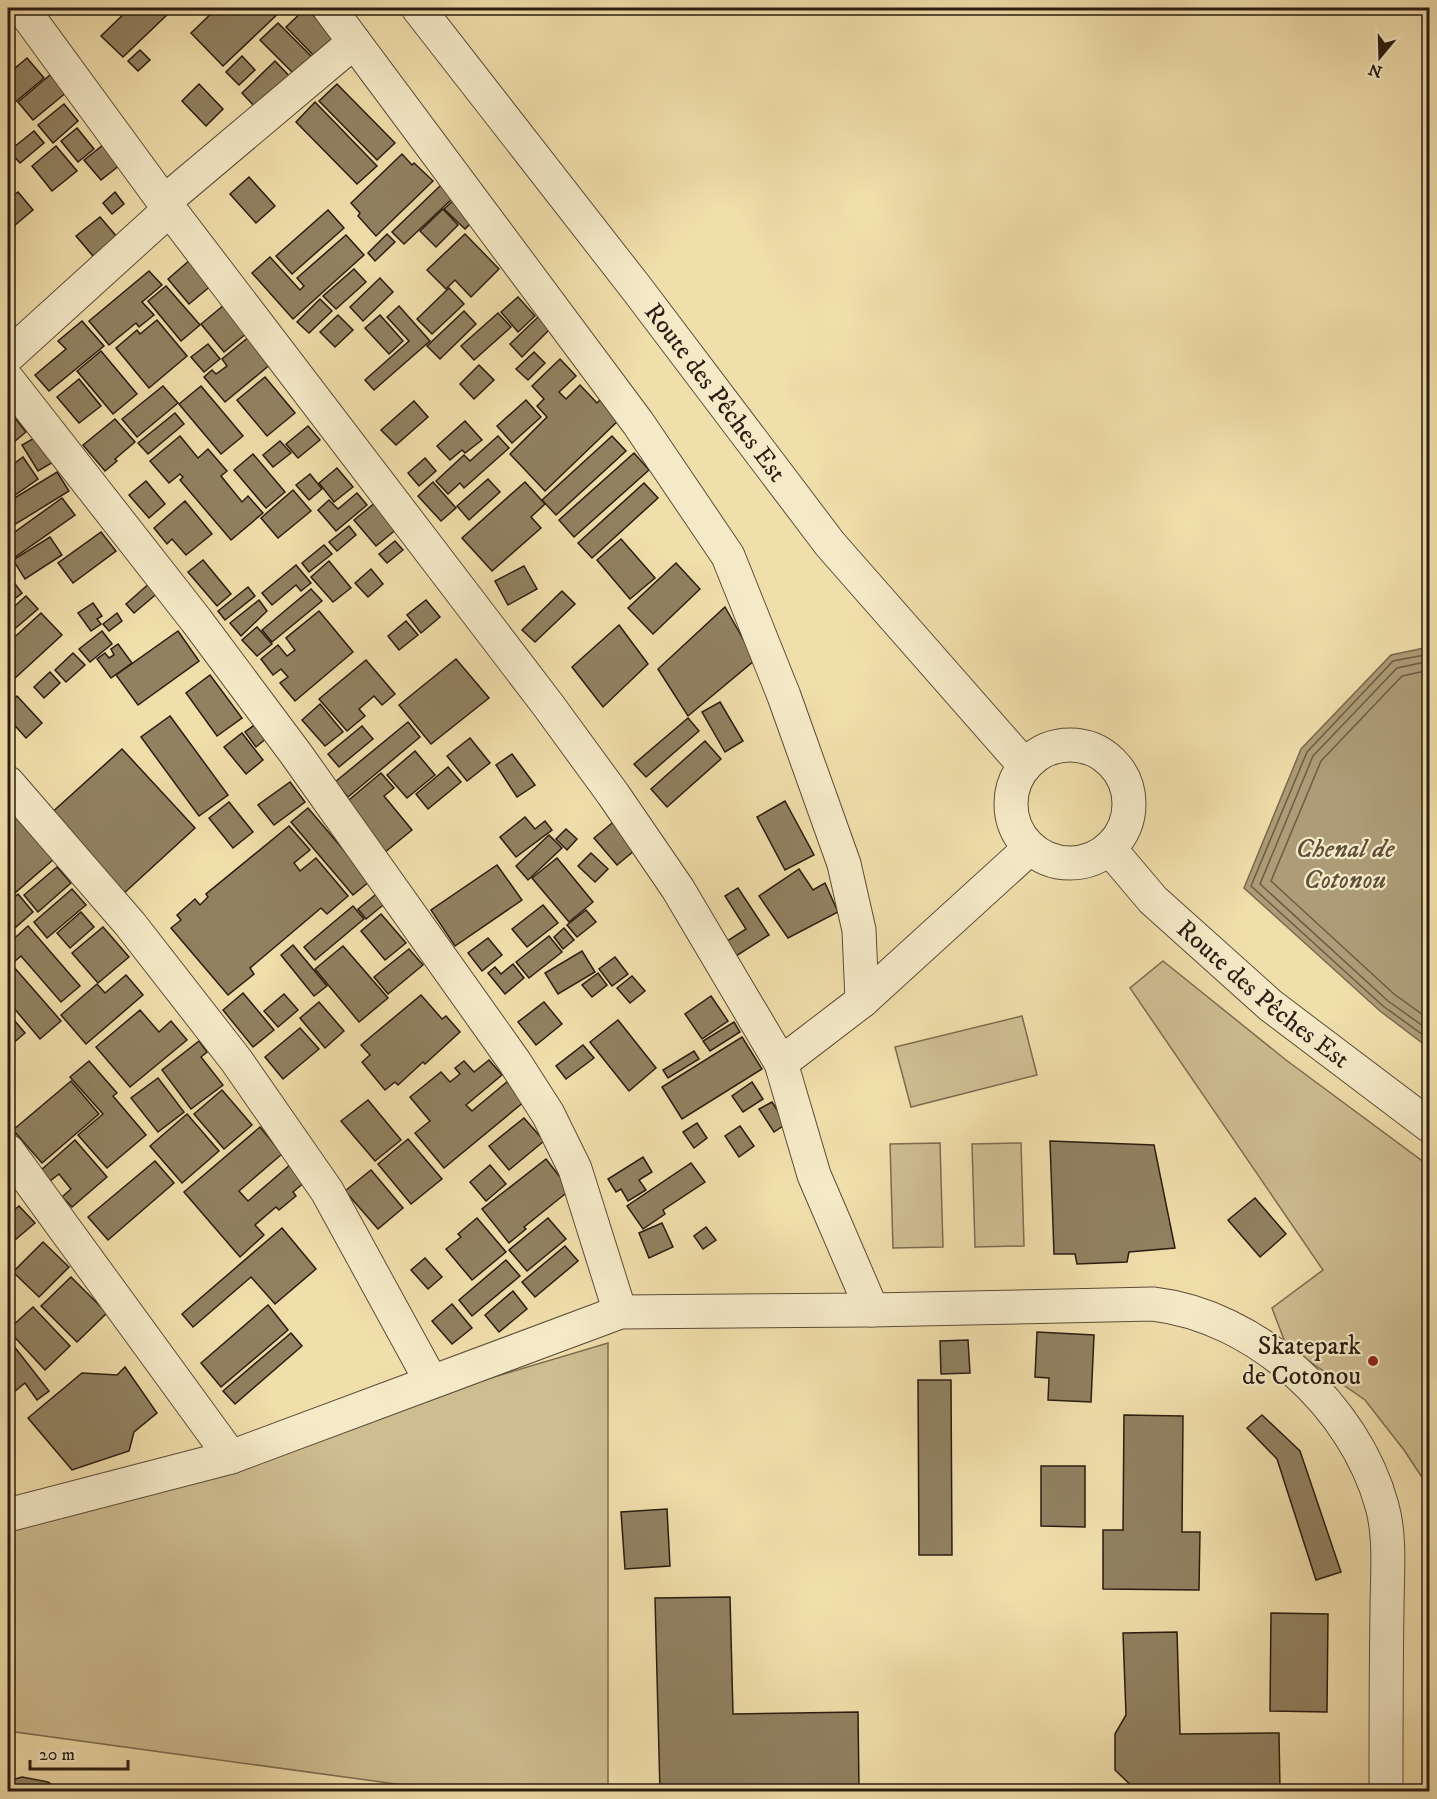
<svg xmlns="http://www.w3.org/2000/svg" width="1437" height="1799" font-family="'IM FELL DW Pica',serif">
  <style>
    .green { fill: #cebd91; stroke: #7c6c51; stroke-width: 1.5 }
    .water { fill: #ad9c77; stroke: #79694e; stroke-width: 1.5 }
    .lines { fill: none; stroke-linecap: round; stroke-linejoin: round }
    .shore { stroke: #6c5c44; stroke-width: 1.5 }
    .building { fill: #918161; stroke: #2a1c11; stroke-width: 1.5 }
    .minor-casing { stroke: #5c4c38; stroke-width: 35 }
    .minor { stroke: #f5eac8; stroke-width: 33 }
    .poi-dot { fill: #8f2418; stroke: #f5eac8; stroke-width: 2 }
    .labels { text-anchor: middle; dominant-baseline: central; stroke-width: 4.5; stroke-linejoin: round; paint-order: stroke }
    .street-label { font-size: 26px; fill: #2a1c11; stroke: #f5eac8 }
    .poi-label { font-size: 26px; fill: #2a1c11; stroke: #f5eac8; text-anchor: end }
    .water-label { font-size: 27px; font-style: italic; fill: #5e4f3a; stroke: #f5eac8 }
  </style>
  <rect width="100%" height="100%" fill="#f0deab"/>
  <filter id="stains"><feTurbulence type="fractalNoise" baseFrequency=".00333" numOctaves="4"/><feColorMatrix values="0 0 0 0 .2 0 0 0 0 .09 0 0 0 0 .02 0 0 0 .5 -.17"/></filter>
  <radialGradient id="worn" r=".72"><stop offset=".6" stop-color="#630" stop-opacity="0"/><stop offset="1" stop-color="#630" stop-opacity=".3"/></radialGradient>
  <g class="green">
    <path d="M1163,961l123,99 143,106v322l-25,-38 -39,-50 -79,-55 -14,-37 51,-38 -193,-282z"/>
    <path d="M1022,1016l15,59 -126,32 -16,-60z"/>
    <path d="M940,1143l3,104 -50,1 -3,-104z"/>
    <path d="M1021,1143l3,103 -49,1 -3,-103z"/>
    <path d="M608,1343v448h-161l-439,-60v-209z"/>
  </g>
  <path class="water" d="M1429,647h1l-1,401 -49,-37 -136,-123 57,-139 90,-94z"/>
  <g class="lines">
    <g class="shore">
      <path d="M1430,654l-37,7 -86,91 -56,134 132,120 47,34"/>
      <path d="M1430,661l-33,7 -84,88 -53,128 128,117 42,30"/>
      <path d="M1430,670l-28,6 -81,85 -50,120 123,113 36,26"/>
    </g>
  </g>
  <g class="building">
    <path d="M130,8h39l3,2 -49,47 -22,-21z"/>
    <path d="M217,8h67l-61,58 -32,-33z"/>
    <path d="M306,8l30,30 -20,20 -30,-31z"/>
    <path d="M278,23l36,36 -18,17 -36,-36z"/>
    <path d="M140,50l10,10 -12,11 -10,-10z"/>
    <path d="M242,56l13,14 -16,15 -13,-13z"/>
    <path d="M27,58l17,20 -31,26 -5,-6v-24z"/>
    <path d="M275,61l19,20 -38,27 -14,-15z"/>
    <path d="M57,69l16,18 -40,33 -15,-18z"/>
    <path d="M199,84l24,25 -17,17 -24,-25z"/>
    <path d="M337,84l58,59 -18,17 -58,-59z"/>
    <path d="M315,102l62,64 -20,18 -61,-62z"/>
    <path d="M64,104l14,17 -25,22 -15,-18z"/>
    <path d="M77,128l17,21 -16,13 -17,-21z"/>
    <path d="M34,131l10,12 -24,20 -11,-12z"/>
    <path d="M103,145l17,20 -19,15 -17,-20z"/>
    <path d="M56,146l21,25 -25,20 -20,-25z"/>
    <path d="M402,154l10,11 2,-2 19,18 -57,55 -18,-20 2,-3 -9,-10z"/>
    <path d="M249,177l26,29 -19,17 -26,-29z"/>
    <path d="M441,185l12,13 -49,46 -12,-12z"/>
    <path d="M18,192l15,18 -25,21v-31z"/>
    <path d="M115,192l9,12 -12,10 -9,-11z"/>
    <path d="M455,199l20,20 -10,10 -21,-20z"/>
    <path d="M443,209l15,16 -22,22 -16,-16z"/>
    <path d="M328,210l16,18 -52,46 -16,-18z"/>
    <path d="M100,217l17,20 -24,19 -17,-20z"/>
    <path d="M387,234l8,8 -20,19 -7,-8z"/>
    <path d="M465,234l34,35 -28,28 -16,-17 -9,9 -19,-19z"/>
    <path d="M346,235l18,20 -71,64 -41,-46 18,-16 30,33 4,-4 -7,-8z"/>
    <path d="M191,259l21,26 -23,19 -21,-25z"/>
    <path d="M354,269l12,13 -30,27 -13,-13z"/>
    <path d="M149,271l13,14 -20,17 12,13 -15,12 -3,-4 -27,22 -20,-24z"/>
    <path d="M380,278l13,14 -30,29 -13,-14z"/>
    <path d="M166,286l34,39 -19,16 -33,-40z"/>
    <path d="M449,288l15,16 -32,30 -15,-15z"/>
    <path d="M518,297l17,19 -17,16 -17,-20z"/>
    <path d="M320,299l12,12 -23,22 -12,-11z"/>
    <path d="M224,305l23,28 -23,19 -23,-28z"/>
    <path d="M399,306l31,35 -56,49 -9,-10 44,-39 -22,-24z"/>
    <path d="M464,311l12,13 -36,35 -13,-13z"/>
    <path d="M498,313l13,14 -37,33 -13,-14z"/>
    <path d="M338,315l15,15 -18,17 -15,-15z"/>
    <path d="M380,315l23,26 -14,13 -24,-26z"/>
    <path d="M538,317l12,12 -28,28 -12,-13z"/>
    <path d="M157,320l30,36 -38,32 -33,-40 21,-18 3,4z"/>
    <path d="M82,321l22,25 -55,45 -14,-16 31,-26 -8,-8z"/>
    <path d="M250,336l22,27 -47,39 -21,-25 8,-7 4,4 11,-8 -5,-7z"/>
    <path d="M208,344l12,15 -16,13 -13,-15z"/>
    <path d="M101,351l36,43 -24,20 -36,-43z"/>
    <path d="M534,352l11,11 -17,17 -12,-11z"/>
    <path d="M560,359l16,17 -17,16 7,7 14,-14 17,18 5,-5 19,20 -76,73 -35,-37 37,-37 -10,-11 7,-7 -12,-13z"/>
    <path d="M479,365l15,15 -20,19 -14,-15z"/>
    <path d="M265,377l30,36 -28,23 -30,-36z"/>
    <path d="M79,379l22,27 -22,17 -22,-26z"/>
    <path d="M163,386l15,17 -41,34 -15,-18z"/>
    <path d="M201,386l42,50 -22,18 -42,-50z"/>
    <path d="M526,400l15,17 -29,26 -15,-17z"/>
    <path d="M414,401l14,16 -32,28 -15,-15z"/>
    <path d="M8,409l18,23 -18,15z"/>
    <path d="M175,413l9,11 -36,30 -10,-11z"/>
    <path d="M115,419l20,23 -20,17 2,2 -12,10 -22,-26z"/>
    <path d="M465,421l17,19 -17,13 -3,-3 -12,10 -13,-14z"/>
    <path d="M308,426l12,14 -22,18 -12,-14z"/>
    <path d="M45,432l15,26 -22,13 -16,-26z"/>
    <path d="M180,436l18,22 10,-9 19,22 -6,5 21,26 6,-6 15,17 -32,27 -51,-60 3,-3 -3,-3 -11,9 -19,-22z"/>
    <path d="M498,436l11,12 -45,40 -4,-5 -12,11 -12,-13 28,-26 6,6z"/>
    <path d="M612,436l14,15 -70,64 -14,-15z"/>
    <path d="M280,441l11,12 -18,14 -10,-12z"/>
    <path d="M634,453l15,17 -75,67 -15,-17z"/>
    <path d="M253,454l32,38 -19,16 -32,-38z"/>
    <path d="M23,457l15,22 -30,21v-32z"/>
    <path d="M425,458l11,13 -17,15 -11,-13z"/>
    <path d="M337,468l16,19 -19,15 -15,-19z"/>
    <path d="M57,472l12,19 -55,34 -6,-12v-11z"/>
    <path d="M310,474l12,15 -13,11 -13,-15z"/>
    <path d="M488,479l12,13 -31,28 -12,-14z"/>
    <path d="M146,481l19,23 -16,14 -20,-23z"/>
    <path d="M433,482l23,26 -15,13 -23,-25z"/>
    <path d="M525,482l20,22 -14,13 10,11 -49,43 -30,-33z"/>
    <path d="M644,483l14,15 -66,60 -14,-15z"/>
    <path d="M293,490l18,21 -33,27 -17,-20z"/>
    <path d="M357,493l10,12 -31,26 -18,-21 11,-10 9,9z"/>
    <path d="M62,498l13,17 -67,47v-25z"/>
    <path d="M185,501l27,33 -26,21 -14,-16 -5,5 -13,-16z"/>
    <path d="M376,502l22,26 -22,18 -22,-26z"/>
    <path d="M349,526l7,9 -19,16 -8,-9z"/>
    <path d="M101,532l15,19 -43,32 -15,-20z"/>
    <path d="M50,537l12,18 -37,24 -12,-19z"/>
    <path d="M621,539l34,39 -25,21 -33,-39z"/>
    <path d="M395,541l8,9 -16,13 -8,-9z"/>
    <path d="M324,545l8,9 -23,18 -7,-9z"/>
    <path d="M203,560l28,34 -14,12 -29,-34z"/>
    <path d="M329,561l22,27 -18,14 -22,-25z"/>
    <path d="M676,563l24,26 -47,45 -25,-26z"/>
    <path d="M296,565l15,18 -10,8 -5,-6 -24,20 -10,-12z"/>
    <path d="M524,566l13,23 -29,16 -13,-24z"/>
    <path d="M371,569l12,15 -15,13 -13,-14z"/>
    <path d="M9,576l13,17 -14,11v-26z"/>
    <path d="M152,581l8,10 -26,22 -8,-9z"/>
    <path d="M248,587l7,9 -30,24 -7,-9z"/>
    <path d="M311,589l11,12 -50,41 -10,-12z"/>
    <path d="M562,591l13,13 -40,38 -13,-12z"/>
    <path d="M26,596l12,13 -27,23 -3,-4v-16z"/>
    <path d="M259,600l8,11 -26,25 -11,-13z"/>
    <path d="M426,600l14,17 -19,16 -14,-18z"/>
    <path d="M93,603l9,13 -5,3 4,5 -10,7 -13,-18z"/>
    <path d="M725,607l30,53 -67,56 -30,-47z"/>
    <path d="M319,611l34,41 -58,49 -15,-18 8,-6 -7,-8 -8,6 -12,-16 17,-14 9,11 8,-6 -9,-12z"/>
    <path d="M41,613l21,22 -49,45 -5,-6v-31z"/>
    <path d="M117,613l5,8 -13,10 -6,-7z"/>
    <path d="M406,621l12,14 -19,15 -11,-14z"/>
    <path d="M619,625l29,39 -45,43 -31,-40z"/>
    <path d="M257,627l15,17 -15,12 -15,-16z"/>
    <path d="M102,631l10,13 -22,18 -11,-13z"/>
    <path d="M178,631l21,30 -61,44 -22,-30z"/>
    <path d="M118,644l14,19 -21,15 -14,-19 8,-6 4,5 5,-3 -3,-6z"/>
    <path d="M73,653l12,12 -19,17 -11,-12z"/>
    <path d="M456,659l33,39 -58,46 -32,-39z"/>
    <path d="M366,660l29,34 -13,11 -8,-9 -15,13 6,7 -18,15 -28,-32z"/>
    <path d="M50,672l10,11 -16,15 -10,-11z"/>
    <path d="M210,675l32,43 -25,18 -31,-43z"/>
    <path d="M17,696l25,27 -16,15 -18,-20v-12z"/>
    <path d="M720,702l23,39 -18,11 -23,-40z"/>
    <path d="M320,704l23,28 -18,14 -23,-26z"/>
    <path d="M170,716l58,79 -29,21 -58,-79z"/>
    <path d="M688,718l11,13 -53,46 -12,-13z"/>
    <path d="M408,722l12,15 -72,60 -13,-15z"/>
    <path d="M257,723l11,14 -12,10 -11,-15z"/>
    <path d="M362,726l11,13 -34,28 -11,-13z"/>
    <path d="M242,733l21,27 -17,14 -22,-27z"/>
    <path d="M470,738l20,25 -23,18 -20,-25z"/>
    <path d="M705,741l16,18 -54,48 -16,-18z"/>
    <path d="M122,749l73,79 -73,67 -74,-79z"/>
    <path d="M415,751l20,24 -28,23 -20,-23z"/>
    <path d="M512,754l23,31 -18,12 -21,-32z"/>
    <path d="M448,767l13,15 -33,27 -12,-15z"/>
    <path d="M381,773l13,15 -10,8 28,34 -28,23 -40,-49z"/>
    <path d="M290,782l15,20 -31,23 -16,-20z"/>
    <path d="M785,801l29,54 -29,15 -28,-53z"/>
    <path d="M229,802l24,30 -20,16 -24,-30z"/>
    <path d="M8,806l46,53 -46,40v-30l3,-3 -3,-3v-36l3,-3 -3,-4z"/>
    <path d="M308,808l62,73 -17,14 -62,-73z"/>
    <path d="M525,817l10,12 10,-8 7,9 -36,27 -16,-20z"/>
    <path d="M617,819l23,27 -23,19 -23,-27z"/>
    <path d="M289,826l21,24 -16,13 6,8 16,-13 32,38 -21,18 -6,-6 -71,60 4,6 -26,21 -57,-67 10,-8 -4,-5 18,-16 5,6 8,-8 -2,-3z"/>
    <path d="M566,829l11,10 -10,11 -11,-11z"/>
    <path d="M549,835l13,13 -34,32 -12,-14z"/>
    <path d="M591,853l17,16 -13,13 -17,-16z"/>
    <path d="M557,858l36,44 -24,20 -37,-44z"/>
    <path d="M497,865l25,35 -67,46 -24,-36z"/>
    <path d="M57,867l14,16 -33,29 -14,-17z"/>
    <path d="M799,869l14,21 12,-7 13,29 -50,26 -29,-42z"/>
    <path d="M738,888l31,47 -36,23 -9,-15 22,-14 -21,-33z"/>
    <path d="M72,889l14,16 -39,33 -13,-16z"/>
    <path d="M380,891l8,10 -22,18 -8,-10z"/>
    <path d="M18,894l15,18 -25,22v-31z"/>
    <path d="M543,905l15,18 -31,24 -15,-18z"/>
    <path d="M353,906l11,13 -49,41 -11,-13z"/>
    <path d="M586,910l10,12 -19,15 -10,-12z"/>
    <path d="M81,912l13,15 -24,21 -13,-15z"/>
    <path d="M381,914l25,29 -21,17 -24,-29z"/>
    <path d="M28,926l52,60 -19,16 -40,-46 -13,11v-23z"/>
    <path d="M103,927l26,30 -31,26 -26,-30z"/>
    <path d="M564,928l10,12 -11,9 -9,-12z"/>
    <path d="M549,936l13,16 -33,26 -13,-16z"/>
    <path d="M488,938l14,17 -20,16 -14,-18z"/>
    <path d="M293,945l34,41 -13,10 -33,-41z"/>
    <path d="M343,946l45,52 -29,24 -44,-53z"/>
    <path d="M409,949l14,16 -35,29 -14,-17z"/>
    <path d="M582,951l13,21 -37,22 -13,-21z"/>
    <path d="M615,957l13,17 -16,12 -13,-17z"/>
    <path d="M513,964l11,14 -19,16 -17,-21 7,-6 6,7z"/>
    <path d="M13,966l48,55 -21,18 -32,-38v-30z"/>
    <path d="M598,973l9,12 -15,12 -10,-12z"/>
    <path d="M126,975l17,20 -57,49 -25,-29 36,-31 8,9z"/>
    <path d="M632,976l13,15 -15,12 -13,-15z"/>
    <path d="M243,993l31,37 -21,17 -30,-37z"/>
    <path d="M284,994l14,16 -20,17 -14,-16z"/>
    <path d="M421,995l21,24 4,-3 14,16 -35,32 -2,-2 -25,23 -3,-3 -10,8 -23,-28 8,-7 -9,-10z"/>
    <path d="M711,996l17,25 -26,18 -17,-25z"/>
    <path d="M319,1002l25,29 -19,17 -25,-30z"/>
    <path d="M544,1002l18,22 -26,21 -18,-23z"/>
    <path d="M140,1010l19,22 12,-11 16,19 -57,47 -34,-40z"/>
    <path d="M8,1013l17,20 -14,12 -3,-4z"/>
    <path d="M618,1020l38,48 -27,23 -39,-49z"/>
    <path d="M734,1022l6,10 -30,19 -7,-10z"/>
    <path d="M300,1028l19,21 -36,30 -18,-22z"/>
    <path d="M742,1037l20,32 -80,50 -20,-32z"/>
    <path d="M199,1041l8,11 -6,5 22,28 -32,24 -29,-39z"/>
    <path d="M583,1045l11,13 -28,21 -10,-13z"/>
    <path d="M694,1051l5,8 -31,19 -5,-8z"/>
    <path d="M489,1060l13,15 -36,30 6,6 36,-30 17,20 -81,67 -29,-35 15,-12 -20,-24 31,-25 9,10 10,-8 -5,-6 9,-7 10,11z"/>
    <path d="M89,1061l28,32 -4,3 33,39 -39,33 -29,-33 25,-21 -33,-37z"/>
    <path d="M158,1078l26,34 -26,20 -27,-34z"/>
    <path d="M71,1081l28,33 -57,49 -29,-33z"/>
    <path d="M752,1082l11,17 -20,13 -11,-16z"/>
    <path d="M222,1090l30,35 -28,24 -30,-35z"/>
    <path d="M368,1100l33,40 -26,21 -34,-40z"/>
    <path d="M772,1102l14,22 -12,8 -15,-23z"/>
    <path d="M187,1114l32,37 -37,32 -32,-37z"/>
    <path d="M524,1118l20,23 -35,29 -20,-24z"/>
    <path d="M697,1123l10,15 -13,10 -11,-16z"/>
    <path d="M740,1126l14,20 -15,11 -14,-21z"/>
    <path d="M260,1127l22,27 -43,37 9,10 43,-37 15,17 -13,11 3,4 -17,14 -3,-3 -21,18 9,10 -24,22 -56,-65z"/>
    <path d="M408,1139l34,40 -31,25 -33,-40z"/>
    <path d="M75,1140l32,37 -35,30 -10,-10 9,-8 -12,-15 -9,7 -10,-10z"/>
    <path d="M1050,1141l104,4 21,103 -46,4 -2,10 -50,2 -2,-10h-21z"/>
    <path d="M643,1157l9,15 -13,8 7,10 -18,11 -7,-12 -5,3 -8,-13z"/>
    <path d="M546,1159l24,31 -46,37 2,2 -17,14 -27,-34z"/>
    <path d="M155,1161l19,22 -66,57 -20,-23z"/>
    <path d="M691,1163l14,19 -42,28 2,4 -22,15 -16,-23z"/>
    <path d="M490,1165l16,19 -20,17 -16,-19z"/>
    <path d="M371,1170l32,38 -25,21 -33,-38z"/>
    <path d="M1255,1198l31,36 -26,23 -32,-37z"/>
    <path d="M19,1206l16,17 -27,23v-31z"/>
    <path d="M477,1218l29,34 -34,28 -26,-31 15,-12 -3,-3z"/>
    <path d="M548,1218l18,21 -39,32 -18,-21z"/>
    <path d="M662,1223l11,24 -24,11 -10,-25z"/>
    <path d="M706,1227l10,13 -13,9 -9,-13z"/>
    <path d="M282,1228l34,41 -41,35 -24,-27 -58,50 -11,-13z"/>
    <path d="M43,1242l26,25 -30,30 -26,-25z"/>
    <path d="M565,1246l13,15 -43,36 -13,-15z"/>
    <path d="M425,1258l17,19 -14,12 -17,-19z"/>
    <path d="M506,1260l14,16 -48,40 -13,-16z"/>
    <path d="M71,1277l36,36 -30,29 -36,-36z"/>
    <path d="M513,1291l14,18 -28,23 -14,-17z"/>
    <path d="M452,1304l20,24 -20,16 -20,-23z"/>
    <path d="M268,1305l20,25 -67,57 -20,-24z"/>
    <path d="M33,1307l37,39 -25,24 -37,-40z"/>
    <path d="M1037,1332l57,3 -3,67 -43,-2 1,-22 -14,-1z"/>
    <path d="M291,1333l11,13 -67,58 -12,-13z"/>
    <path d="M968,1340l2,33 -29,1 -1,-33z"/>
    <path d="M13,1345l36,46 -12,9 -12,-17 -11,9 -6,-9v-34z"/>
    <path d="M125,1367l32,46 -23,19 -5,19 -57,19 -44,-52 54,-45 35,2z"/>
    <path d="M918,1380h33l1,175h-33z"/>
    <path d="M1124,1415l59,1 -1,116h18l-1,58 -96,-1v-59h20z"/>
    <path d="M1262,1415l38,36 41,121 -25,8 -39,-121 -30,-31z"/>
    <path d="M1041,1466h44v61l-44,-1z"/>
    <path d="M667,1509l3,57 -45,3 -4,-57z"/>
    <path d="M730,1597l3,117 125,-2 1,77 -199,3 -5,-194z"/>
    <path d="M1271,1613l57,1 -1,98 -57,-1z"/>
    <path d="M1177,1632l3,102 99,-1 1,59h-142l-23,-22v-36l11,-19 -3,-82z"/>
    <path d="M22,1777l26,5 14,10h-54v-11z"/>
  </g>
  <g class="lines">
    <defs>
      <g id="minor">
        <path d="M22,8l142,194 384,503 65,89 65,95 103,174 33,112 58,135"/>
        <path d="M329,8l309,415 90,133 56,140 60,168 15,66 3,71 -81,62"/>
        <path id="s1" d="M418,8l219,281 193,255 195,222"/>
        <path d="M164,202l190,-160"/>
        <path d="M8,356l162,-147"/>
        <path d="M8,380l188,240 100,134 218,307 34,53 27,55 45,143"/>
        <circle cx="1070" cy="804" r="59"/>
        <path d="M8,783l122,141 106,136 91,131 104,190"/>
        <path id="s2" d="M1109,848l44,52 117,105 160,121"/>
        <path d="M862,1001l168,-153"/>
        <path d="M8,1151l223,306"/>
        <path d="M8,1515l223,-58 389,-145 252,-2 281,-6c103,12 202,102 229,202 9,31 5,72 5,104 -1,60 -1,121 -1,182"/>
      </g>
    </defs>
    <use href="#minor" class="minor-casing"/>
    <use href="#minor" class="minor"/>
  </g>
  <circle class="poi-dot" cx="1373" cy="1361" r="6"/>
  <g class="labels">
    <g class="street-label">
      <text stroke="none"><textPath href="#s1" startOffset="486">Route des Pêches Est</textPath></text>
      <text stroke="none"><textPath href="#s2" startOffset="213">Route des Pêches Est</textPath></text>
    </g>
    <g class="poi-label">
      <text x="1361" y="1346">Skatepark<tspan x="1361" dy="30">de Cotonou</tspan></text>
    </g>
    <g class="water-label">
      <text x="1345" y="849">Chenal de<tspan x="1345" dy="31">Cotonou</tspan></text>
    </g>
  </g>
  <rect width="1437" height="1799" fill="none" stroke="#f0deab" stroke-width="30"/>
  <rect x="9" y="9" width="1419" height="1781" fill="none" stroke="#2a1c11" stroke-width="3"/>
  <rect x="15" y="15" width="1407" height="1769" fill="none" stroke="#2a1c11" stroke-width="1.5"/>
  <g transform="translate(1380 57) rotate(199)" stroke="#f5eac8" stroke-width="4.5" paint-order="stroke">
  <path d="M0-4.5L10 22L0 15L-10 22Z" fill="#2a1c11"/>
  <text y="-9" font-size="16" font-weight="bold" text-anchor="middle" fill="#2a1c11">N</text>
  </g>
  <path d="M30 1760v9h98v-9" fill="none" stroke="#2a1c11" stroke-width="3"/>
  <text x="39" y="1760" font-size="18" fill="#2a1c11" stroke="#f5eac8" stroke-width="4.5" paint-order="stroke">20 m</text>
  <rect width="100%" height="100%" filter="url(#stains)"/>
  <rect width="100%" height="100%" fill="url(#worn)"/>
</svg>
